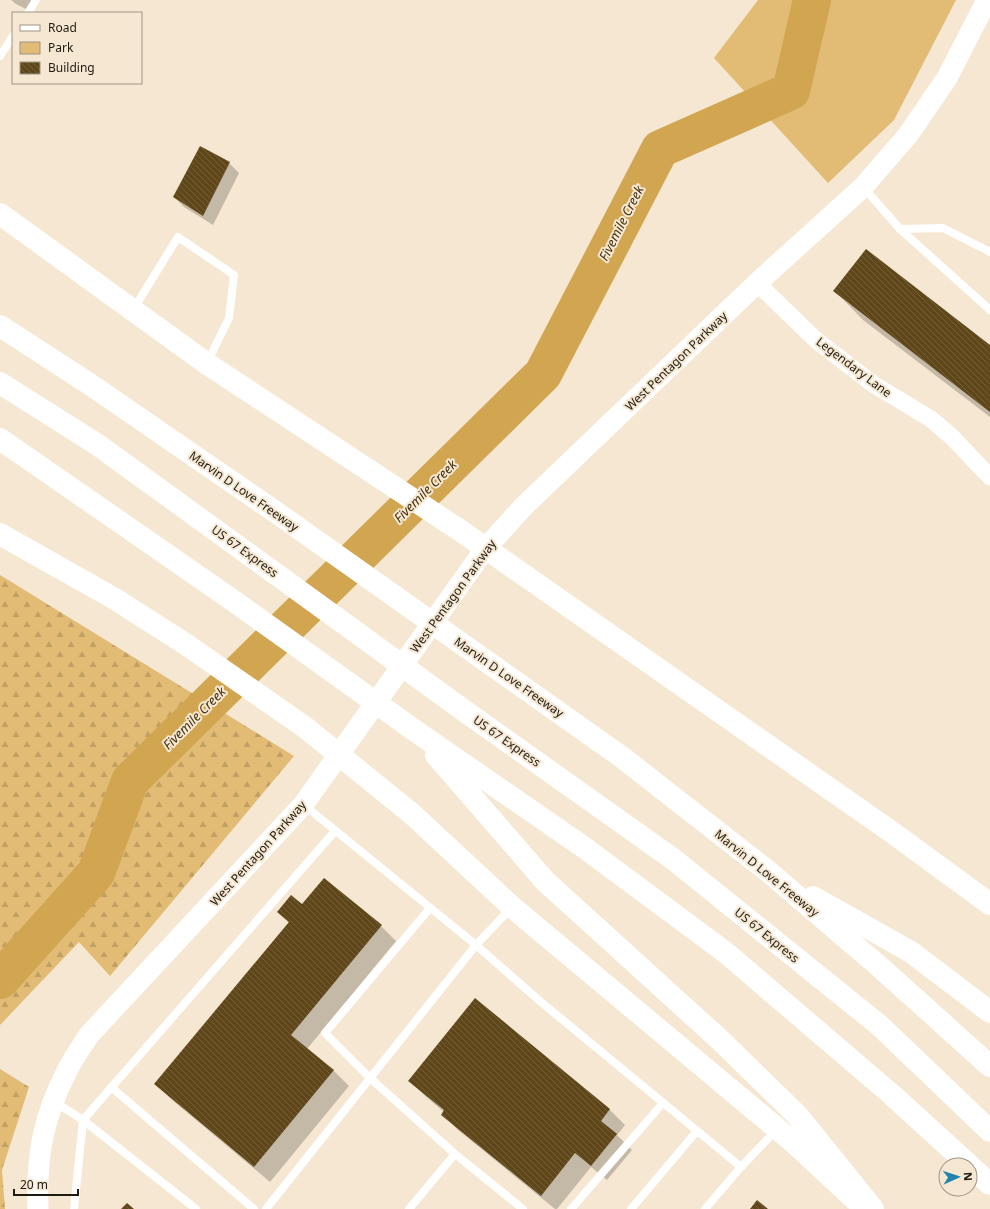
<svg xmlns="http://www.w3.org/2000/svg" width="990" height="1209" font-family="'Noto Sans',sans-serif">
  <style>
    .forest { fill: url(#forest-firs) }
    .park { fill: #e2bb75 }
    .shadow { fill: #0003 }
    .lines { fill: none; stroke-linecap: round; stroke-linejoin: round }
    .river { stroke: #d2a651; stroke-width: 38 }
    .building { fill: url(#building-back-hatch) }
    .service { stroke: #fff; stroke-width: 8 }
    .minor { stroke: #fff; stroke-width: 17 }
    .tertiary { stroke: #fff; stroke-width: 21 }
    .secondary { stroke: #fff; stroke-width: 22 }
    .motorway { stroke: #fff; stroke-width: 22 }
    .labels { text-anchor: middle; dominant-baseline: central; stroke-width: 4; stroke-linejoin: round; paint-order: stroke }
    .street-label { font-size: 12px; fill: #1f1b12; stroke: #f5e7d1 }
    .water-label { font-size: 13px; font-style: italic; fill: #422f0a; stroke: #f5e7d1 }
  </style>
  <defs>
    <pattern id="forest-firs" width="22" height="20" patternUnits="userSpaceOnUse"><rect width="22" height="20" fill="#e2bb75"/><path d="M5 1l3.5 6h-7zM16 11l3.5 6h-7z" fill="#c1a064"/></pattern>
    <pattern id="building-back-hatch" width="6" height="6" patternUnits="userSpaceOnUse"><rect width="6" height="6" fill="#5f471a"/><path d="M-1 5l2 2M0 0l6 6M5-1l2 2" fill="none" stroke="#725e3a"/></pattern>
  </defs>
  <rect width="100%" height="100%" fill="#f5e7d1"/>
  <g class="forest">
    <path d="M0,575l294,181 -184,220 -31,-34 -79,83z"/>
    <path d="M0,1069l29,18 -27,83 3,39h-5z"/>
  </g>
  <path class="park" d="M758,0h198l-62,120 -66,63 -114,-125z"/>
  <g class="shadow">
    <path d="M11,0h22l-5,10 -12,-6z"/>
    <path d="M229,163l10,10 -26,52 -29,-18 -10,-10z"/>
    <path d="M835,291l155,55v71l-127,-97z"/>
    <path d="M325,879l56,47 15,15 -89,108 27,22 15,15 -79,96 -99,-83 -15,-15 133,-161 -11,-11 24,-6z"/>
    <path d="M475,1000l135,110 15,15 -8,10 15,15 -25,30 -16,-13 -34,42h-2l-97,-79 -16,-16 2,-2 -19,-16 -15,-15z"/>
  </g>
  <g class="lines">
    <path class="river" d="M0,980l96,-107 34,-92 413,-407 117,-225 131,-58 21,-91"/>
  </g>
  <g class="building">
    <path d="M200,146l30,16 -27,54 -30,-19z"/>
    <path d="M866,249l124,96v67l-157,-121z"/>
    <path d="M324,878l58,47 -91,110 43,35 -80,97 -100,-83 135,-162 -12,-10 14,-17 11,9z"/>
    <path d="M475,998l135,111 -9,12 16,13 -26,32 -16,-13 -34,43 -100,-81 3,-5 -36,-29z"/>
    <path d="M757,1200l11,9h-18z"/>
    <path d="M127,1203l7,6h-13z"/>
  </g>
  <g class="lines">
    <g class="service">
      <path d="M28,13l8,-13"/>
      <path d="M0,56l13,-20"/>
      <path d="M864,188l36,41 90,81"/>
      <path d="M900,229l43,-1 47,24"/>
      <path d="M133,310l45,-73 56,38 -5,43 -22,45"/>
      <path d="M304,805l172,140 65,57 200,165 -36,42"/>
      <path d="M430,908l-105,125 45,45 85,76 68,55"/>
      <path d="M111,1087l143,122"/>
      <path d="M53,1101l30,19 113,89"/>
      <path d="M741,1167l36,-38"/>
      <path d="M74,1209l9,-89 252,-289"/>
      <path d="M266,1209l210,-264 35,-37"/>
      <path d="M409,1209l46,-55"/>
      <path d="M571,1209l92,-106"/>
      <path d="M631,1209l66,-78"/>
    </g>
    <path class="minor" d="M757,283l59,57 57,44 58,35 21,18 38,40"/>
    <path class="tertiary" d="M38,1209c-2,-52 5,-93 30,-140 6,-12 14,-23 21,-34l214,-230 182,-256 39,-43 233,-223 106,-96 45,-52 39,-57 40,-78"/>
    <g class="secondary">
      <path d="M0,214l206,149 252,166 435,304 97,71"/>
      <path d="M0,534l115,65 72,46 119,83 106,86 100,93 280,234 69,64"/>
    </g>
    <g class="motorway">
      <path d="M0,326l91,59 186,128 346,245 146,114 112,96 109,98"/>
      <path d="M0,383l98,62 368,267 207,147 206,166 111,106"/>
      <path d="M0,439l228,158 186,133 168,116 143,106 166,142 78,71"/>
      <path d="M436,755l109,126 174,158 79,77 75,93"/>
      <path d="M813,897l98,55 79,60"/>
      <path d="M970,1166l20,18"/>
    </g>
  </g>
  <g class="labels">
    <g class="street-label">
      <text transform="translate(676 361) rotate(-44)">West Pentagon Parkway</text>
      <text transform="translate(854 367) rotate(37)">Legendary Lane</text>
      <text transform="translate(244 491) rotate(35)">Marvin D Love Freeway</text>
      <text transform="translate(245 551) rotate(36)">US 67 Express</text>
      <text transform="translate(453 596) rotate(-54)">West Pentagon Parkway</text>
      <text transform="translate(509 677) rotate(35)">Marvin D Love Freeway</text>
      <text transform="translate(507 741) rotate(35)">US 67 Express</text>
      <text transform="translate(258 853) rotate(-48)">West Pentagon Parkway</text>
      <text transform="translate(767 873) rotate(39)">Marvin D Love Freeway</text>
      <text transform="translate(767 935) rotate(39)">US 67 Express</text>
    </g>
    <g class="water-label">
      <text transform="translate(621 223) rotate(-63)">Fivemile Creek</text>
      <text transform="translate(425 491) rotate(-45)">Fivemile Creek</text>
      <text transform="translate(194 718) rotate(-45)">Fivemile Creek</text>
    </g>
  </g>
  <rect x="12" y="12" width="130" height="72" fill="#f5e7d1" stroke="#9f9585"/>
  <rect x="20" y="25" width="20" height="6" fill="#ffffff" stroke="#9f9585"/>
  <text x="48" y="32" font-size="12" fill="#1f1b12">Road</text>
  <rect x="20" y="42" width="20" height="12" fill="#e2bb75" stroke="#9f9585"/>
  <text x="48" y="52" font-size="12" fill="#1f1b12">Park</text>
  <rect x="20" y="62" width="20" height="12" fill="url(#building-back-hatch)" stroke="#9f9585"/>
  <text x="48" y="72" font-size="12" fill="#1f1b12">Building</text>
  <g transform="translate(958 1177) rotate(87)"><circle r="19" fill="#f5e7d1" stroke="#9f9585"/>
  <path d="M0-3L7 15L0 10L-7 15Z" fill="#1f84ae"/>
  <text y="-6" font-size="11" font-weight="bold" text-anchor="middle" fill="#1f1b12">N</text>
  </g>
  <path d="M14 1189v6h64v-6" fill="none" stroke="#1f1b12" stroke-width="2"/>
  <text x="20" y="1189" font-size="12" fill="#1f1b12" stroke="#f5e7d1" stroke-width="3" paint-order="stroke">20 m</text>
</svg>
